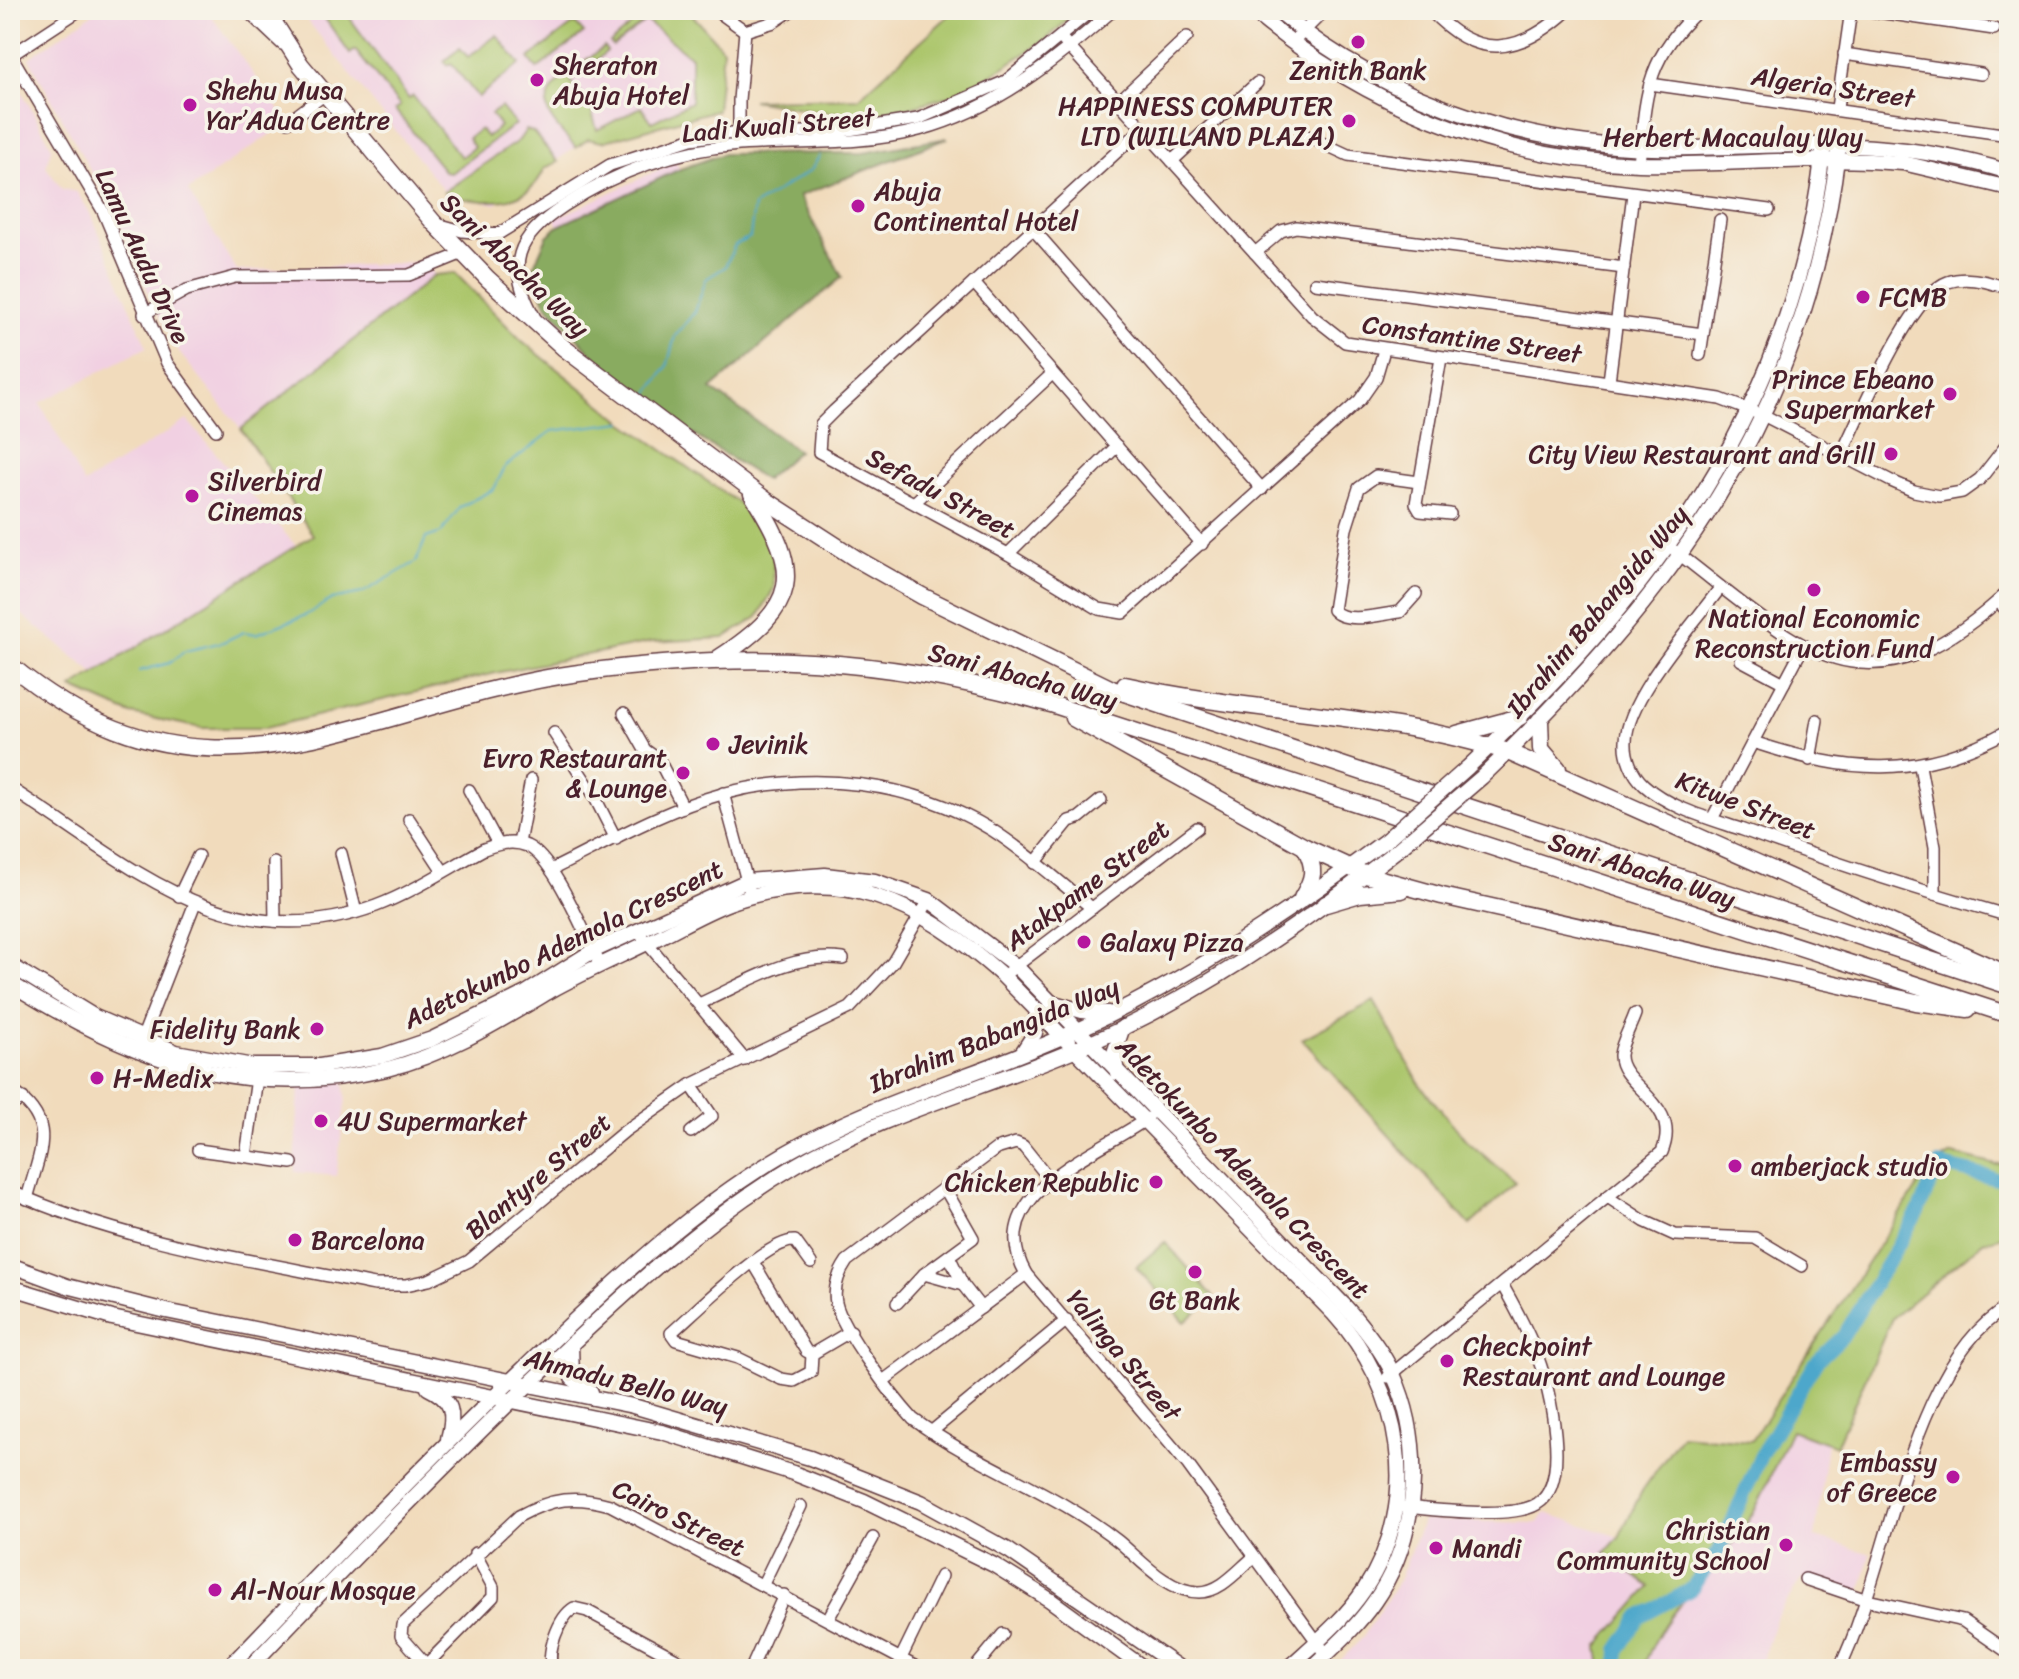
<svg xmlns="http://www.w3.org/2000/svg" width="2019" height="1679" font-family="Sriracha,sans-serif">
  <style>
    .built { fill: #f1d0e2 }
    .green { fill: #acc66c; stroke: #7b724c; stroke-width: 2 }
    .forest { fill: #89ab60; stroke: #6a6546; stroke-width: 2 }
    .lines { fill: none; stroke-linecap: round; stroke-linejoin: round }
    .stream { stroke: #4ea7cb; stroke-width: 2 }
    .river { stroke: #4ea7cb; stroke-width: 14 }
    .minor-casing { stroke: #633b41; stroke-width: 14 }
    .major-casing { stroke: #633b41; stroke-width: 17 }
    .highway-casing { stroke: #633b41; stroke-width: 19 }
    .minor { stroke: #fff; stroke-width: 11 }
    .major { stroke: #fff; stroke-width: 14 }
    .highway { stroke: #fff; stroke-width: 16 }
    .major-bridge-casing { stroke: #633b41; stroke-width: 17; stroke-linecap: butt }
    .major-bridge { stroke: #fff; stroke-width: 14 }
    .poi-dot { fill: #b5179e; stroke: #f7f3e8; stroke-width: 3 }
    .labels { text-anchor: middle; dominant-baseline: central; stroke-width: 7; stroke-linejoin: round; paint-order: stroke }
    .poi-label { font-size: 26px; fill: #4a1f2b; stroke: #f7f3e8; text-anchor: start }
    .street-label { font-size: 26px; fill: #4a1f2b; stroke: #f7f3e8 }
  </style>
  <rect width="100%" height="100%" fill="#f7f3e8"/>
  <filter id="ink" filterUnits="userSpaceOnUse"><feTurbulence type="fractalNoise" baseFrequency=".0125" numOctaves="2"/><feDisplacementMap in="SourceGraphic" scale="16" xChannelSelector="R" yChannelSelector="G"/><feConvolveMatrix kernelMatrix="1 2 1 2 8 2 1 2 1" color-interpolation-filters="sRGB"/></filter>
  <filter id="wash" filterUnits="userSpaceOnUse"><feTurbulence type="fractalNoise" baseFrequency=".006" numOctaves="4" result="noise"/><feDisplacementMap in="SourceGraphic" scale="32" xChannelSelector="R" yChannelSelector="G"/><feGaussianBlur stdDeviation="1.8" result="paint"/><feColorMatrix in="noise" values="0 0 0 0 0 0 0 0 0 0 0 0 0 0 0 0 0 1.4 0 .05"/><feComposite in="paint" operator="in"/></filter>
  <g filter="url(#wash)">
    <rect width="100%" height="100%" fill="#f1dbbc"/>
    <g class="built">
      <path d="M98,10h109l81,112 -100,69 49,80 187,-9 11,13 -194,154 -59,-73 -27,-47 -30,-75 -96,-176z"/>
      <path d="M299,10h389l35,39 -6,61 -115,32 -14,-3 -43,29 -5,12 -44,24 -48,-8z"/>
      <path d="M14,77l38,70 -6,20 16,22 15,3 15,24 55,131 -107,56 44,81 103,-64 109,126 -201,128 -85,-69v-526z"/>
      <path d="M675,162l5,7 -122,57 -3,-7z"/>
      <path d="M344,1081l2,17 -10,78 -41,-4 4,-88z"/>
      <path d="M1791,1429l36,13 -12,95 56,17 -11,40 -58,-16 -25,38 -18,53h-116l8,-24 26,-38 64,-75z"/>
      <path d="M1546,1513l73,24 -13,16 44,34 -52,59 3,23h-269l30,-31 37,-57 24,-61 114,3z"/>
    </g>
    <g class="green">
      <path d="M319,10h25l65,89 4,-3 48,61 13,-10 -6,-9 12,-9 7,8 13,-11 -9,-12 10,-7 14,17 -64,49 -6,-1 -50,-62 5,-4 -45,-56 -5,4z"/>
      <path d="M639,10h49l35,39 -6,61 -115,32 -14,-3 -12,9c-8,-10 -24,-24 -28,-36 -9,-27 39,-51 56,-65l3,4 -36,31 18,20 8,28 44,-23 11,15 39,-20v-45l-45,-36 -33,25 -3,-3 32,-27z"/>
      <path d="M955,10h123l-32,30 -80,51 -83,24 -59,-3 -72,-12 106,-2z"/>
      <path d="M575,23l9,10 -47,36 -8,-11z"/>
      <path d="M497,35l23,29 -42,33 -27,-34 -4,2 -3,-4 16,-13 8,9z"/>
      <path d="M526,130l7,2 25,30 -13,6c-19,43 -61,34 -97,28l-4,-4 75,-52z"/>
      <path d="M455,273l66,67 102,82 128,90 22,37 1,39 -16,29 -34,21 -72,4 -152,30 -235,56h-63l-71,-14 -59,-26 241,-153 -72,-106 194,-154z"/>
      <path d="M1374,1001l46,84 46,55 50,43 -46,42 -168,-186z"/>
      <path d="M1952,1154l44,11 13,-2v71l-26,8 -91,76 -56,128 -45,-16c-16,33 -30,75 -52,105 -33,44 -79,80 -96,134h-42l-3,-23 52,-59 -45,-34 14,-16 23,-46 39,-56 70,6 180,-275z"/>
      <path d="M1165,1242l49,55 -29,25 -49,-55z"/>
    </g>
    <path class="forest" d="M948,138l-149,58 43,81 -131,112 87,62 -33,29 -71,-45 -97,-76 -51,-55 -14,-34 15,-34 11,-10 122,-57 43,-15 140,-1z"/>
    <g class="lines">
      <g class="stream">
        <path d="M646,397l21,-30 8,-31 20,-24 11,-33 19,-12 10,-22 15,-8 4,-31 57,-36 9,-15"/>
        <path d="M139,671l31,-8 15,-12 38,-9 21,-10 12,2 50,-19 26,-16 30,-6 54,-31 10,-24 15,-5 19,-26 34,-18 11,-22 47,-36 71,-9"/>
      </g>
      <path class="river" d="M1617,1669l1,-19 22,-33 50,-27 29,-39 43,-98 54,-91 28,-27 74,-123 21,-47 70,17"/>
    </g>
  </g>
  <g filter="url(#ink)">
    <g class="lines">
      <defs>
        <g id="minor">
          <path d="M246,10l36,34"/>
          <path d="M716,10l29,21 29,-9 18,-12"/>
          <path d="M1430,10c47,51 89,45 138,0"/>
          <path d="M1678,10l9,10"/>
          <path d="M1864,10l130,19"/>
          <path d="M1061,38l251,278 33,26 375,57 45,17 126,65 23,10 25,5 23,-4 18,-13 29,-37"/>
          <path d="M1292,43l33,-33"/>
          <path d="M1844,54l137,20"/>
          <path d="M11,55l92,156 64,152 49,67"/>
          <path d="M10,56l70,-46"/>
          <path d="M1650,84l359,51"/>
          <path d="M1119,101l68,-64"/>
          <path d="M1837,108l14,-98"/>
          <path d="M288,122l37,-28"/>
          <path d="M1143,128l-309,283 -13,13 -2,28 189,102 91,55 24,4 237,-213 16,-23 8,-27"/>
          <path d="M1307,136l41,19 421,55"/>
          <path d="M739,138v-38l6,-69"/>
          <path d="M1172,161l85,-78"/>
          <path d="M1639,164c7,-69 6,-105 60,-154"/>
          <path d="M437,224l25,7 36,3 112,-69 81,-26 48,-7h97l82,-13 88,-38 86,-71"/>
          <path d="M1033,229l229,260"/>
          <path d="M1255,253l26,-22 15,-4 328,41"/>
          <path d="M974,283l228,261"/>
          <path d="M1315,283l388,51"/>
          <path d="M144,314l43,-24 48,-13 174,-2 54,-22"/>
          <path d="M534,316c-29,-52 -18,-78 30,-110 53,-35 111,-56 175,-61 60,-4 121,1 180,-15 77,-21 135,-68 194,-120"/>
          <path d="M1700,355l20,-135"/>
          <path d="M1441,358l-25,146 4,7 30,3"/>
          <path d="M1609,381l24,-187"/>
          <path d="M1841,455c19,-38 68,-160 107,-173 19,-7 43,0 61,7"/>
          <path d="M915,502l137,-128"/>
          <path d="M1675,551c128,98 189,175 334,40"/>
          <path d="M1008,554l109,-108"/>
          <path d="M1720,588c-27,37 -93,109 -94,153 -1,15 6,33 18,44 25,23 67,34 99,45 87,32 176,60 266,86"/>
          <path d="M1416,594l-16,18c-19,2 -54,13 -67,-2l13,-81 13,-41 17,-12 43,6"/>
          <path d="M1998,601l11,12"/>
          <path d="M1741,660l43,23"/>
          <path d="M624,713l21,37 14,10 24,47"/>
          <path d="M554,733l37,57 25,49"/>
          <path d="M1753,742c94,31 166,39 256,-12"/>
          <path d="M1810,760l7,-40"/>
          <path d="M1920,766l15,81v47"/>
          <path d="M10,788c116,73 216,173 366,118 37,-14 73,-38 108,-57 13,-5 29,-9 43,-3 28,13 57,88 72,116"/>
          <path d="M469,790l29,54"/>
          <path d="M723,793l28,103"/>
          <path d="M409,819l34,52"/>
          <path d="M1712,819l91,-172"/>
          <path d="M519,843l12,-63"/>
          <path d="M341,853l15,59"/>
          <path d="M274,863l1,58"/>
          <path d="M1035,863l34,-42 10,-3 22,-18"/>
          <path d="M551,870c55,-27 112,-60 171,-76 90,-24 190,-13 270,36 35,22 68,53 100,78"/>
          <path d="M179,896l19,-40"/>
          <path d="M643,938l102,122"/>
          <path d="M1003,976l194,-148"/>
          <path d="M699,1004c47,-21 92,-52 144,-45"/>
          <path d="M140,1044l55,-141"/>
          <path d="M691,1085l21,31 -21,16"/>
          <path d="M10,1089c49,34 30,60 17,110"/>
          <path d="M10,1106l13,-8"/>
          <path d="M1148,1118c-52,37 -167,76 -122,156l162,191 138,189"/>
          <path d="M198,1150l94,13"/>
          <path d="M246,1156l11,-78"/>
          <path d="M1051,1181l-28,-35 -7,-3 -20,6 -149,112c-9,13 -14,26 -11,42 6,27 57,94 77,116 64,47 142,72 205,122 22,18 49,51 81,51 22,0 39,-22 55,-35"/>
          <path d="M10,1191c115,52 242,69 365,94h31l23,-5 40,-19 156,-130 66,-46 159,-77 43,-46 36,-62"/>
          <path d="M1609,1198l35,23 31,14 80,3 47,28"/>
          <path d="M949,1256l14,29 18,23"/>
          <path d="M753,1262l53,89 6,3 39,-23"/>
          <path d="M811,1263l-16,-22c-26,-3 -102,73 -124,92l5,7 62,18 43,21 13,2 17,-9 1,-18"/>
          <path d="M924,1274l39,11"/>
          <path d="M897,1303l27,-29 49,-36 -29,-51"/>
          <path d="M1388,1377l274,-225c21,-49 -43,-66 -42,-97 1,-12 11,-29 15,-41"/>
          <path d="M883,1381l143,-107"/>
          <path d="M931,1432l136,-112"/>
          <path d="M1403,1507c31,2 108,13 134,-3 35,-20 13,-115 1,-146 -9,-25 -22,-49 -35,-72"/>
          <path d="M1805,1579l62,21 96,21 46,32"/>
          <path d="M763,1584l38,-78"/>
          <path d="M828,1619l45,-81"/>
          <path d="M901,1658l40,-82"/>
          <path d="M426,1665l67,-68v-10l-18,-34"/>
          <path d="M430,1669l-29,-33 1,-11 117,-109c33,-18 56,-21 91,-11l310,164"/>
          <path d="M553,1669c-8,-15 6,-52 21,-61l13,3 108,58"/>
          <path d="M751,1669l33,-74"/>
          <path d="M974,1669l29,-35"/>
          <path d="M1839,1669c50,-99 70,-306 170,-363"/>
        </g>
        <g id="major">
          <path d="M1251,10c109,92 245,150 388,154 77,2 154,-7 231,-3l33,2 106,25"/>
          <path d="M1277,10c117,98 267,143 418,138 115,-3 201,-11 314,24"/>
          <path d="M1467,768c186,-174 326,-357 356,-617"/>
          <path d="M1482,777c188,-181 323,-358 356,-625"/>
          <path d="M10,965l85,52 81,35 77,14h67l62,-10 50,-17 94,-46 67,-42 154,-70 78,-6 50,6 54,19 87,66 327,338c19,21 38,44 50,70 32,71 26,164 -19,228 -18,26 -41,46 -63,67"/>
          <path d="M10,983c120,76 233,120 377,86 60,-15 111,-47 163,-78 32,-18 64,-32 97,-48 28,-13 53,-29 82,-40 113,-40 190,-1 274,73l330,337c69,75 90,188 31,277 -21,31 -50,54 -77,79"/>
          <path d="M1054,1003l28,8 26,2"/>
          <path d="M1022,1053l13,-20 2,-23"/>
          <path d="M1117,1073l-3,-20 9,-26"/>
          <path d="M10,1265l57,21 99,25 467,95 177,52 111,44 87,48 173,119"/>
          <path d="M10,1287l102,31 550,114 131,41 71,28 130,64 56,35 95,69"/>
          <path d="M571,1344l1,34 19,14"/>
          <path d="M428,1388c25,12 27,25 20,51"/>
          <path d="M227,1669c97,-101 194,-202 295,-299 83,-79 163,-158 262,-216 93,-54 197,-79 294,-124 110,-50 211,-118 308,-190"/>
          <path d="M248,1669c92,-97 185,-193 282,-286 84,-79 166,-159 266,-218 87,-51 186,-76 278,-115 116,-48 225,-123 323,-200"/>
        </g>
        <g id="highway">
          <path d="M266,10l35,55 133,158 54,56 76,69 203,153 88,57 67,38 190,93 897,297"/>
          <path d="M719,658c80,-53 85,-83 33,-164"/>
          <path d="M10,665c203,167 354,37 569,8 170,-23 306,-16 472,31l958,311"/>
          <path d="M1125,685c126,28 260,28 383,67l501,223"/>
          <path d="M1073,718l232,129 61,28 76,21 474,106 52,7"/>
          <path d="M1540,720l1,29 17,20"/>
          <path d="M1457,734l63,-17"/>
          <path d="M1302,898c12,-20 14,-29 3,-51"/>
          <path d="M1326,904l34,-10 42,-4"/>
        </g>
      </defs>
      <use href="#minor" class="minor-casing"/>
      <use href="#major" class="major-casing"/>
      <use href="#highway" class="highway-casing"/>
      <use href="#minor" class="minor"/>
      <use href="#major" class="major"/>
      <use href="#highway" class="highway"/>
      <defs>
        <g id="major-bridge">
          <path d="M1386,840l81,-72"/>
          <path d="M1397,850l85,-73"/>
        </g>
      </defs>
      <use href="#major-bridge" class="major-bridge-casing"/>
      <use href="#major-bridge" class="major-bridge"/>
    </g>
  </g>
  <g class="poi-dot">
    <circle cx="1358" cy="42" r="8"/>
    <circle cx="537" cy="80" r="8"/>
    <circle cx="190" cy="105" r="8"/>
    <circle cx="1349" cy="121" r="8"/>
    <circle cx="858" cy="206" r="8"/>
    <circle cx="1863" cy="297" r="8"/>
    <circle cx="1950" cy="394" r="8"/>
    <circle cx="1891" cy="454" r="8"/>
    <circle cx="192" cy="496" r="8"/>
    <circle cx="1814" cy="590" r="8"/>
    <circle cx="713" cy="744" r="8"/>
    <circle cx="683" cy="773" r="8"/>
    <circle cx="1084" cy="942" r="8"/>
    <circle cx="317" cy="1029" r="8"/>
    <circle cx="97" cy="1078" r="8"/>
    <circle cx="321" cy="1121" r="8"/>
    <circle cx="1735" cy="1166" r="8"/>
    <circle cx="1156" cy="1182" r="8"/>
    <circle cx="295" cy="1240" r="8"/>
    <circle cx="1195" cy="1272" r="8"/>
    <circle cx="1447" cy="1361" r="8"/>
    <circle cx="1953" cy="1477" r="8"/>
    <circle cx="1786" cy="1545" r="8"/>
    <circle cx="1436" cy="1548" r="8"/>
    <circle cx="215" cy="1590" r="8"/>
  </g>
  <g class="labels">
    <g class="poi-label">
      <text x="553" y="65">Sheraton<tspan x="553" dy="30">Abuja Hotel</tspan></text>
      <text x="1358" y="70" text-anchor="middle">Zenith Bank</text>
      <text x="206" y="90">Shehu Musa<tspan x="206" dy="30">Yar’Adua Centre</tspan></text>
      <text x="1333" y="106" text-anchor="end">HAPPINESS COMPUTER<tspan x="1333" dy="30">LTD (WILLAND PLAZA)</tspan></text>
      <text x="874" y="191">Abuja<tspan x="874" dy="30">Continental Hotel</tspan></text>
      <text x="1879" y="297">FCMB</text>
      <text x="1934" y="379" text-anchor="end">Prince Ebeano<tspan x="1934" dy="30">Supermarket</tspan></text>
      <text x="1875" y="454" text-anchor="end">City View Restaurant and Grill</text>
      <text x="208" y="481">Silverbird<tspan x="208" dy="30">Cinemas</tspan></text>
      <text x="1814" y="618" text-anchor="middle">National Economic<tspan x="1814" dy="30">Reconstruction Fund</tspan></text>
      <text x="729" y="744">Jevinik</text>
      <text x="667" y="758" text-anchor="end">Evro Restaurant<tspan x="667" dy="30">&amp; Lounge</tspan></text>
      <text x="1100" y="942">Galaxy Pizza</text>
      <text x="301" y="1029" text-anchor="end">Fidelity Bank</text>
      <text x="113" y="1078">H-Medix</text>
      <text x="337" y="1121">4U Supermarket</text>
      <text x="1751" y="1166">amberjack studio</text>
      <text x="1140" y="1182" text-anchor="end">Chicken Republic</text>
      <text x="311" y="1240">Barcelona</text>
      <text x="1195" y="1300" text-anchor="middle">Gt Bank</text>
      <text x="1463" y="1346">Checkpoint<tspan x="1463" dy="30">Restaurant and Lounge</tspan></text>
      <text x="1937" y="1462" text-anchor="end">Embassy<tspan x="1937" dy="30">of Greece</tspan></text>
      <text x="1770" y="1530" text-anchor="end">Christian<tspan x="1770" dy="30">Community School</tspan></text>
      <text x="1452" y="1548">Mandi</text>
      <text x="231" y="1590">Al-Nour Mosque</text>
    </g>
    <g class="street-label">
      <text transform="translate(1833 87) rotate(8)">Algeria Street</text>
      <text transform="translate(778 125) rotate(-5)">Ladi Kwali Street</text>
      <text x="1733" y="137">Herbert Macaulay Way</text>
      <text transform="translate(143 256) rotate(65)">Lamu Audu Drive</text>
      <text transform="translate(515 265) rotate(44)">Sani Abacha Way</text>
      <text transform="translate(1472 339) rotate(8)">Constantine Street</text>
      <text transform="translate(941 493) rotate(28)">Sefadu Street</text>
      <text transform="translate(1597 611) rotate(-50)">Ibrahim Babangida Way</text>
      <text transform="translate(1023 676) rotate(15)">Sani Abacha Way</text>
      <text transform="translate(1746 805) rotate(21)">Kitwe Street</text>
      <text transform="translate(1642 870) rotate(18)">Sani Abacha Way</text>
      <text transform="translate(1087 885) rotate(-37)">Atakpame Street</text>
      <text transform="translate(563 944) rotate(-26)">Adetokunbo Ademola Crescent</text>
      <text transform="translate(994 1035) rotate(-22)">Ibrahim Babangida Way</text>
      <text transform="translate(1243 1168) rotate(46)">Adetokunbo Ademola Crescent</text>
      <text transform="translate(538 1176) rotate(-40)">Blantyre Street</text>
      <text transform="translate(1124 1355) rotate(50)">Yalinga Street</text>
      <text transform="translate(626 1382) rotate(14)">Ahmadu Bello Way</text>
      <text transform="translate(679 1518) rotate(26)">Cairo Street</text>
    </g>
  </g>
  <rect width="2019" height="1679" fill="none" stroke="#f7f3e8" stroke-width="40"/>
</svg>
